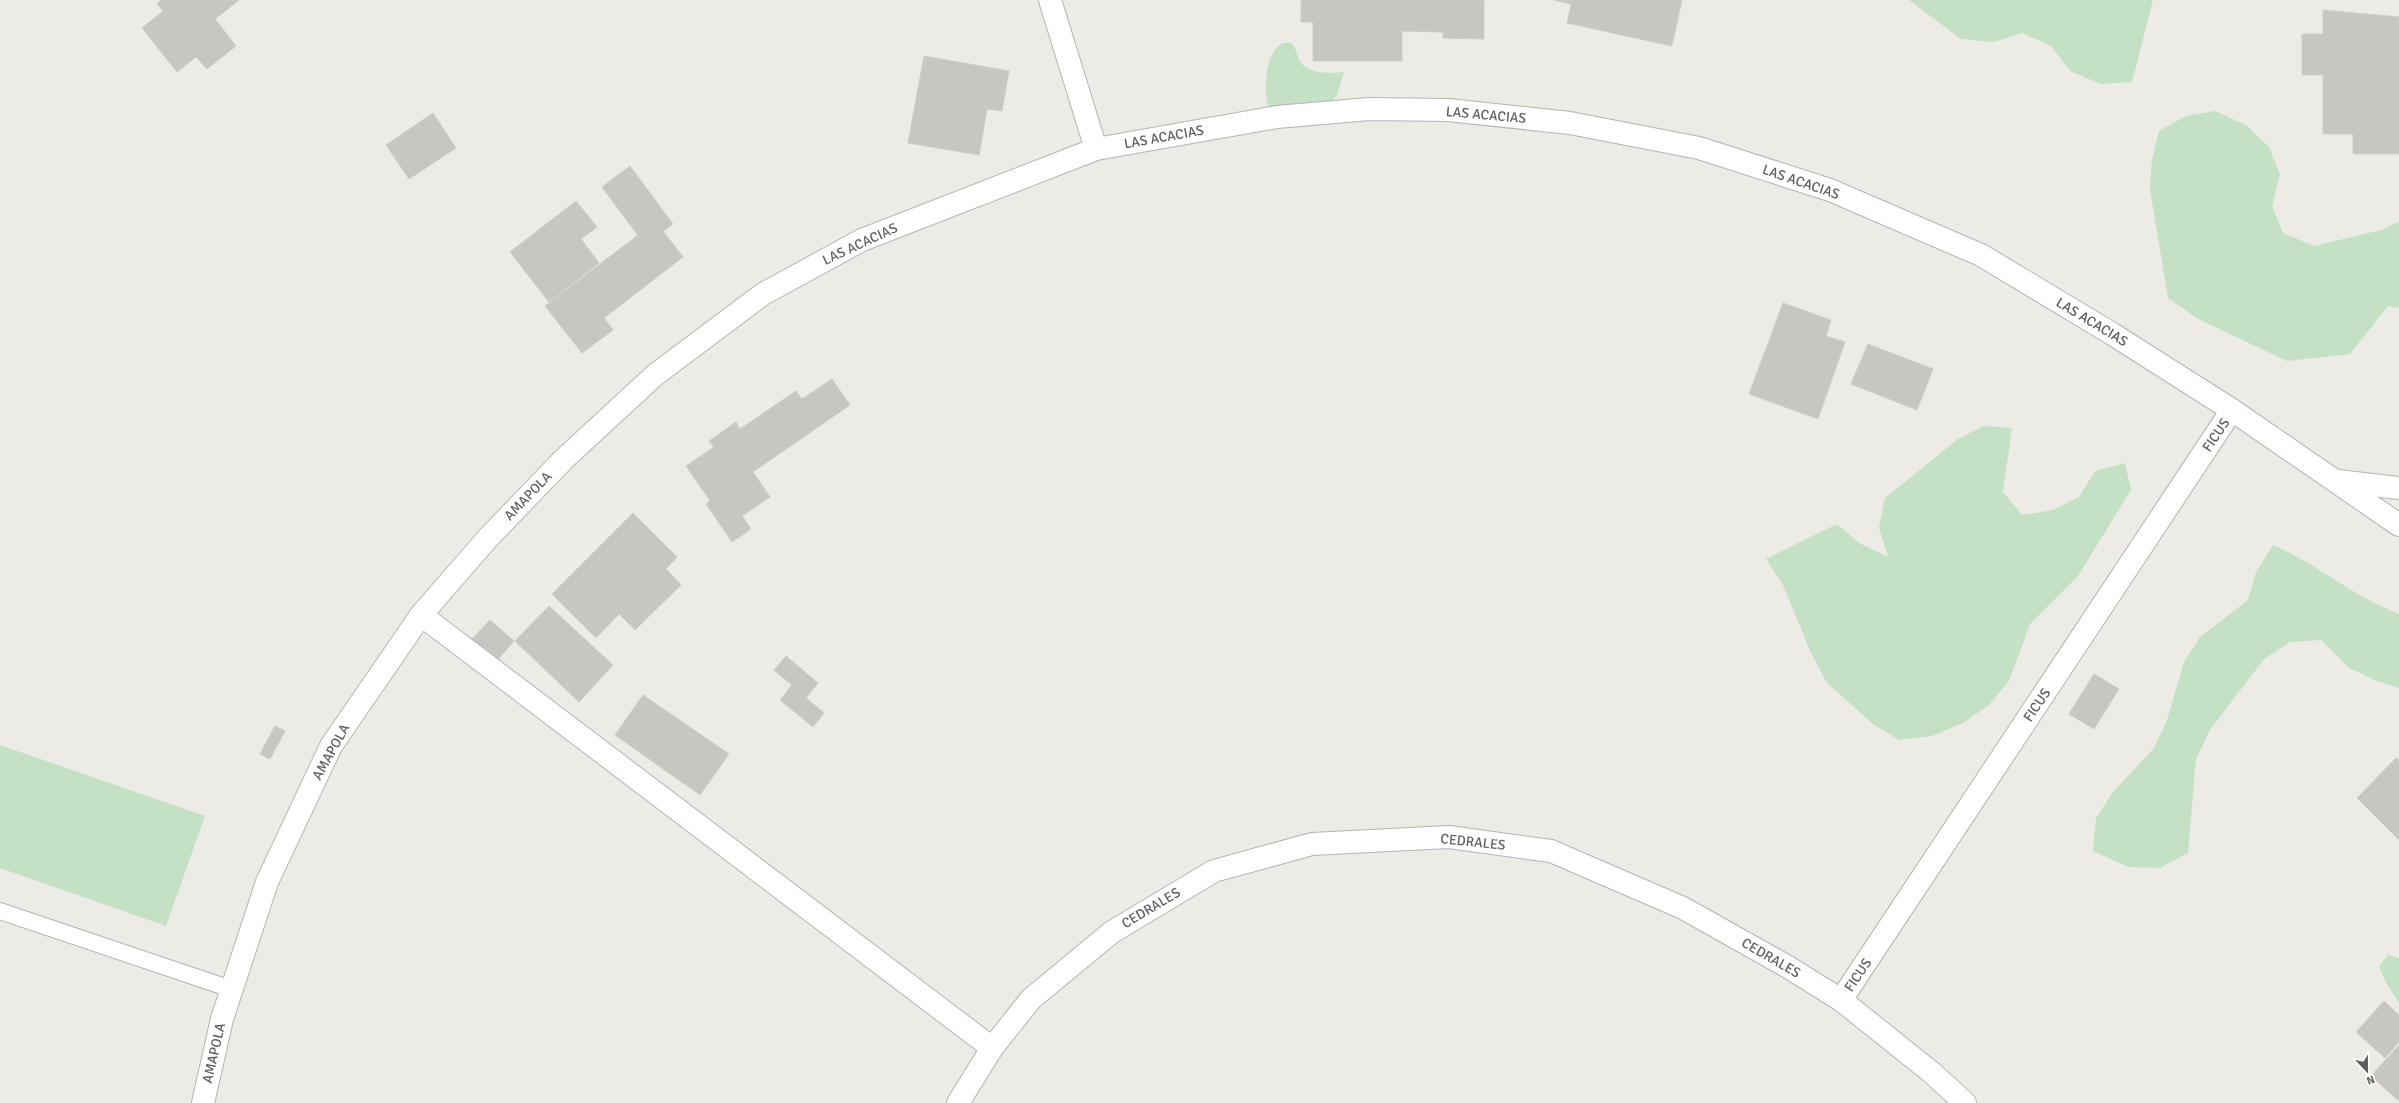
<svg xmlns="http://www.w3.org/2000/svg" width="2399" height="1103" font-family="Signika,sans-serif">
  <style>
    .green { fill: #c4e1c5 }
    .building { fill: #c8c6c1; stroke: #d1cdc4 }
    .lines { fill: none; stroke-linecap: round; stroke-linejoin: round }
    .service-casing { stroke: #b2b4b8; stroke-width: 18 }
    .minor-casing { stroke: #b2b4b8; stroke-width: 24 }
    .service { stroke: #fff; stroke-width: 16 }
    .minor { stroke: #fff; stroke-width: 22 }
    .labels { text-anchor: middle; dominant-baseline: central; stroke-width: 3; stroke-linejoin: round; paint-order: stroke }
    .street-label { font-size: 14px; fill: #5d5f63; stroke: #fff }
  </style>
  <rect width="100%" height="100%" fill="#edebe5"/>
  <g class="green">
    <path d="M1909,0h244l-21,82 -31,2 -31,-13 -19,-25 -29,-13 -28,9 -33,-3z"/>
    <path d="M1283,43h8c6,6 6,14 10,20 10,12 30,10 43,9l-7,23 -11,11 -58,2c-4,-19 -4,-55 15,-65z"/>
    <path d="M2215,111l31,14 23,22 11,28 -8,31 11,27 31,13 67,-16 18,-8v86l-11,-2 -38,48 -63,7 -89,-42 -30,-21 -18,-108 2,-31 7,-28 27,-15z"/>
    <path d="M1983,426l29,2 -9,64 19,23 31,-5 26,-13 16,-26 30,-8 6,27 -53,86 -48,48 -21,57 -20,24 -26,18 -31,13 -33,4 -26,-16 -46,-41 -17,-32 -27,-66 -17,-26 71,-35 22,19 29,14 -9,-29 6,-30 73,-59z"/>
    <path d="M2273,545c44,19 81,52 126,69v74l-22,-7 -28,-13 -28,-28 -31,2 -26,17 -54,71 -14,29 -8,94 -28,15 -32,-1 -35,-16 3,-33 17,-26 41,-44 13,-28 17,-58 16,-25 48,-37 8,-28z"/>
    <path d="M0,745l205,71 -39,110 -166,-58z"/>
    <path d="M2388,955l11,3v45l-14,-22 -6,-15z"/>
  </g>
  <g class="building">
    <path d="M161,0h78l-24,19 21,27 -29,23 -11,-12 -19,15 -35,-44 21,-17 -6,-7z"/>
    <path d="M1301,0h183v39l-41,-1v-6l-41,-1v30h-89v-39h-12z"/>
    <path d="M1554,0h128l-10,46 -105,-23 4,-19z"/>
    <path d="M2323,10l76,7v137h-46v-20h-30v-59h-21v-41h21z"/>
    <path d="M924,56l85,15 -7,40 -15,-2 -8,46 -71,-12z"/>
    <path d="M433,113l23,35 -47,31 -23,-34z"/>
    <path d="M630,166l43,58 -28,21 -43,-58z"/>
    <path d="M576,201l21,26 -16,12 18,24 -50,39 -39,-50z"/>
    <path d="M663,231l20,26 -79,61 9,12 -31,23 -37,-47 93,-71 8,10z"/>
    <path d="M1783,303l48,17 -5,16 19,6 -27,77 -69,-25z"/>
    <path d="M1868,344l65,25 -16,41 -66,-26z"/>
    <path d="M832,379l18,26 -97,67 17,25 -28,19 9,13 -19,13 -26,-38 4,-3 -24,-35 28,-19 -5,-6 27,-19 4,7 56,-38 6,8z"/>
    <path d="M633,513l44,44 -11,12 15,16 -46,45 -16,-16 -23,24 -44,-44z"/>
    <path d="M549,606l64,59 -34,37 -64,-61z"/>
    <path d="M490,620l24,21 -19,22 -25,-22z"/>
    <path d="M786,656l32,27 -12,15 18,15 -11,14 -33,-27 12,-15 -18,-15z"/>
    <path d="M2094,674l25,15 -25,40 -25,-15z"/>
    <path d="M643,695l86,59 -29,41 -85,-60z"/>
    <path d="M275,726l10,5 -15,28 -10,-5z"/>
    <path d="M2396,758l3,2v80l-42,-42z"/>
    <path d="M2384,1001l15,14v27l-14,16 -29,-26z"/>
    <path d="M2399,1045v56l-28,-25z"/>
  </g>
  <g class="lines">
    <defs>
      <path id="service" d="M0,911l231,78"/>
      <g id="minor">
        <path d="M1050,0l46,149"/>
        <path d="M2338,481l61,7"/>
        <path d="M421,615l571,433"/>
        <path d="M1841,1000l391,-590"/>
        <path d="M203,1103l19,-84 45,-137 64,-136 90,-131 66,-76 77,-80 91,-84 108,-81 99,-54 234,-91 181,-32 92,-8 79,1 122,13 129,25 131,42 151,65 133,80 118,75 167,115"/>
        <path d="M958,1103l34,-55 39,-49 81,-67 102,-61 98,-27 137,-7 102,14 132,57 105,59 53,33 90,72 34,31"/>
      </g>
    </defs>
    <use href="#service" class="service-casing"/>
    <use href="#minor" class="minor-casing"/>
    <use href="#service" class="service"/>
    <use href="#minor" class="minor"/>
  </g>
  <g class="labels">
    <g class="street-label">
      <text transform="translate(1486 115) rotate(5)">LAS ACACIAS</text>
      <text transform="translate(1164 137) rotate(-10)">LAS ACACIAS</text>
      <text transform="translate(1801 182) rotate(19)">LAS ACACIAS</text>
      <text transform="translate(860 244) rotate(-25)">LAS ACACIAS</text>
      <text transform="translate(2092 322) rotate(31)">LAS ACACIAS</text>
      <text transform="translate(2216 435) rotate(-56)">FICUS</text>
      <text transform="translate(528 496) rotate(-46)">AMAPOLA</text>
      <text transform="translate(2037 705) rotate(-56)">FICUS</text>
      <text transform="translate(331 752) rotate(-61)">AMAPOLA</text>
      <text transform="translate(1473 842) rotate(6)">CEDRALES</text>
      <text transform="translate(1151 908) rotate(-31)">CEDRALES</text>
      <text transform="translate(1771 958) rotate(30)">CEDRALES</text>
      <text transform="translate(1858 975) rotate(-56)">FICUS</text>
      <text transform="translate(214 1053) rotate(-77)">AMAPOLA</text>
    </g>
  </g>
  <g transform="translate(2367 1071) rotate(158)" stroke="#ffffff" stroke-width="3" paint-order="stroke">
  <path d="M0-3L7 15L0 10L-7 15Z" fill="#5d5f63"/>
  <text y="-6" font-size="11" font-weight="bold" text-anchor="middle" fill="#5d5f63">N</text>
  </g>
</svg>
